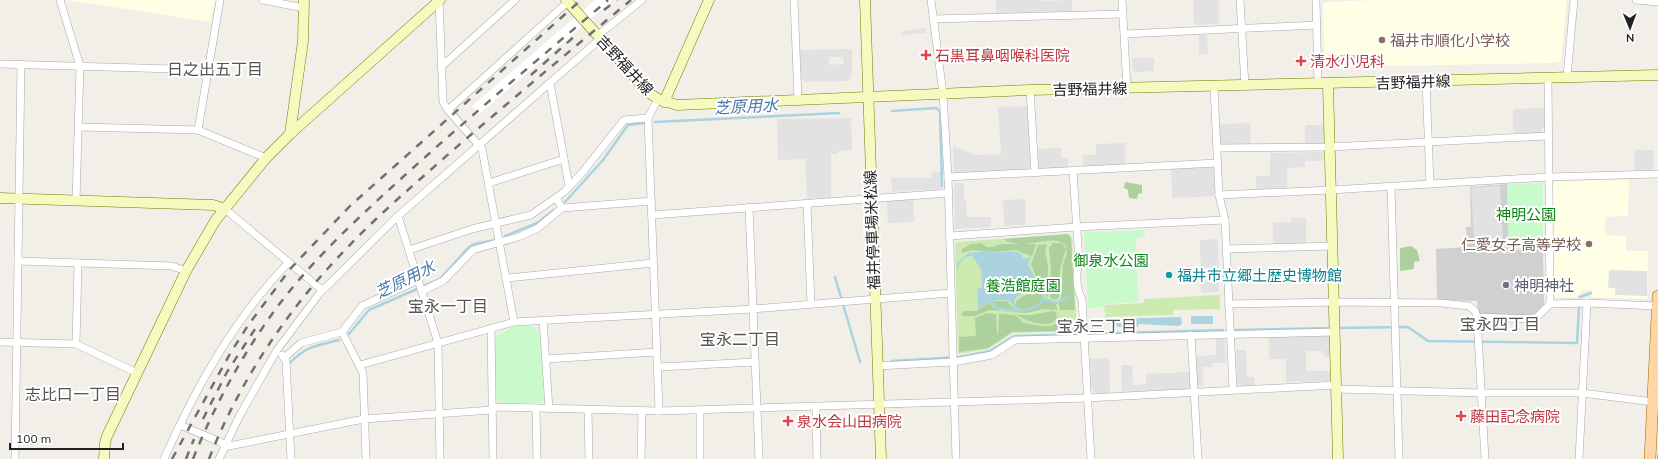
<svg xmlns="http://www.w3.org/2000/svg" width="1658" height="459" font-family="Mulish,'Noto Sans JP',sans-serif">
  <style>
    .education { fill: #ffffe5 }
    .religious { fill: #d0d0d0 }
    .grass { fill: #cdebb0 }
    .forest { fill: #add19e }
    .park { fill: #c8facc }
    .parking { fill: #e2e2e2; fill-rule: evenodd }
    .water { fill: #aad3df }
    .pier { fill: #fff }
    .lines { fill: none; stroke-linecap: round; stroke-linejoin: round }
    .stream { stroke: #aad3df; stroke-width: 2.5 }
    .street-casing { stroke: #a9a9a9; stroke-width: 8 }
    .secondary-casing { stroke: #707d05; stroke-width: 11 }
    .primary-casing { stroke: #a06b00; stroke-width: 12 }
    .street { stroke: #fff; stroke-width: 7 }
    .secondary { stroke: #f7fabf; stroke-width: 10 }
    .primary { stroke: #fcd6a4; stroke-width: 11 }
    .tram { stroke: #707070; stroke-width: 1 }
    .rail { stroke: #707070; stroke-width: 2.5; stroke-dasharray: 8 8; stroke-linecap: butt }
    .education-dot { fill: #8d6e63; stroke: #fff; stroke-width: 1.5 }
    .health-dot { fill: #e0444e; stroke: #fff; stroke-width: 1.5 }
    .culture-dot { fill: #0f9aa8; stroke: #fff; stroke-width: 1.5 }
    .worship-dot { fill: #6b7280; stroke: #fff; stroke-width: 1.5 }
    .labels { text-anchor: middle; dominant-baseline: central; stroke-width: 4; stroke-linejoin: round; paint-order: stroke }
    .education-label { font-size: 15px; fill: #785e54; stroke: #fff; text-anchor: start }
    .health-label { font-size: 15px; fill: #be3a42; stroke: #fff; text-anchor: start }
    .street-label { font-size: 15px; fill: #222; stroke: #fff }
    .park-label { font-size: 15px; fill: #0c8416; stroke: #fff }
    .culture-label { font-size: 15px; fill: #0d838f; stroke: #fff; text-anchor: start }
    .worship-label { font-size: 15px; fill: #5b616d; stroke: #fff; text-anchor: start }
    .neighbourhood-label { font-size: 16px; fill: #555; stroke: #fff }
    .water-label { font-size: 16px; font-style: italic; fill: #4a7aab; stroke: #fff }
  </style>
  <rect width="100%" height="100%" fill="#f2efe9"/>
  <g class="education">
    <path d="M67,0h148l-4,22z"/>
    <path d="M1374,0h193l-6,60 -3,3 -231,4 -3,-2 -1,-61 5,-2z"/>
    <path d="M1629,180l-1,36 -23,1v18l21,1v15h22l-1,48 -56,-2 1,-7 -9,1 -7,6 -20,1 -4,-3v-111l4,-3z"/>
  </g>
  <path class="religious" d="M1507,184l2,61 6,5 28,-2 1,57 -11,11 -55,-1 -1,-14 -40,-1 -1,-51 31,-2 -1,-20h5l-1,-40z"/>
  <g class="grass">
    <path d="M1068,234l4,3 5,94 -64,2 -24,16 -31,5 -3,-109 2,-3z"/>
    <path d="M1220,295v14l-47,1v5l-68,2v-3l9,-1h-9l-1,-8 40,-2v-4z"/>
  </g>
  <g class="forest">
    <path d="M1125,182l17,3v8l-4,1 -1,5 -8,-1 -1,-8 -4,-2z"/>
    <path d="M1068,234l3,4 4,72h-15l-1,-7 11,-6 -1,-2 -8,5 2,-35 4,-12 -2,-9c-9,-8 -31,0 -43,0 -5,0 -11,-2 -16,-3l-1,-2z"/>
    <path d="M981,243l6,4h5l9,-3h35l-3,10 -2,2 -15,-6 -22,2 -22,-2 -10,3v-4l9,-5z"/>
    <path d="M1053,243h9l4,6 -6,20 -1,28 -3,3 -6,-2 1,-32 -2,-18z"/>
    <path d="M1047,244l-2,6 3,17v31l-9,-13 -8,-21 7,-19z"/>
    <path d="M1411,246l6,4 3,11 -6,1v7l-14,2v-23z"/>
    <path d="M1036,289l4,2 3,7 -5,7 -14,5 -4,-1 -5,-4 2,-5z"/>
    <path d="M1045,300l11,4 1,6 -13,-1 -18,4 -36,-3 -15,6h-12l-2,-2 3,-3h13l1,-2 12,-6c9,15 46,10 55,-3z"/>
    <path d="M996,301h10l10,9 -19,-3 -5,-5z"/>
    <path d="M1052,311l4,1 1,6c-6,13 -31,3 -40,-3h15z"/>
    <path d="M987,313l9,1 1,20h1l1,-20 16,1 9,8 17,3h10l8,-4 2,9 -49,1 -24,16 -29,4v-15l17,-1 -1,-18z"/>
  </g>
  <g class="park">
    <path d="M1543,183v65l-28,2 -6,-6 -2,-60z"/>
    <path d="M1145,230v6l-9,3 2,63 -34,2v3l-16,1 -4,-76z"/>
    <path d="M514,326h19l7,7 4,66 -4,4h-40l-5,-6v-60z"/>
  </g>
  <g class="parking">
    <path d="M996,0h46v1l30,-1v11l-76,2z"/>
    <path d="M1193,0h26v24l-25,1z"/>
    <path d="M926,28v5l-23,2 -1,-4z"/>
    <path d="M1199,35h8l1,19h-9z"/>
    <path d="M852,49v27l-4,5 -42,1 -5,-3 -1,-29zM829,57h14l1,7 -15,1z"/>
    <path d="M1132,58h22v13l-18,1 -4,-4z"/>
    <path d="M1028,106l2,61 -3,4 -73,2 -1,-27 23,9 25,-1 -3,-47z"/>
    <path d="M1544,108v19l-5,6h-26v-24z"/>
    <path d="M851,118l1,32 -14,1v3h-7v44l-24,1 -2,-40 -27,1 -1,-41z"/>
    <path d="M1250,123l1,22 -27,1 -4,-3v-19z"/>
    <path d="M1305,125h20v17l-2,2 -18,1z"/>
    <path d="M1125,143v22l-42,2v-12h13v-11z"/>
    <path d="M1061,148l1,10h6v10l-26,1 -3,-3 -1,-17z"/>
    <path d="M1635,150h19l-1,20h-19z"/>
    <path d="M1323,152v9h-18v6l-18,1v20l-31,1v-13h14v-23z"/>
    <path d="M1214,167l1,29 -43,2 -1,-30z"/>
    <path d="M932,172h10v15l-3,2 -47,3 -1,-14h40z"/>
    <path d="M956,183h8v17l2,1 1,16h24v10l-36,2 -1,-43z"/>
    <path d="M1500,186l3,55 -29,1 -3,-54z"/>
    <path d="M913,199l1,23 -26,1 -1,-23z"/>
    <path d="M1025,199l1,26 -22,1 -1,-26z"/>
    <path d="M1291,218h15v26h-33v-22h18z"/>
    <path d="M1218,239l1,53 -18,1 -1,-53z"/>
    <path d="M1609,270l38,1v25l-32,-1v-7h-7z"/>
    <path d="M1327,335l3,3v19h-6l-1,-6h-17v20h24v8l-2,2 -42,1v-23h-17v-23z"/>
    <path d="M1216,338h7l2,3 1,22h-13l-1,4h-9v19h-4l-2,-2 -2,-28 21,-1z"/>
    <path d="M1236,350h10l1,27h7v8l-14,1 -3,-5z"/>
    <path d="M1109,358l1,35h-14l-5,-6 -1,-28z"/>
    <path d="M1121,365h11l1,20 13,-1v-10l44,-2 1,15 -4,2 -65,3z"/>
  </g>
  <g class="water">
    <path d="M1329,55h28v8l-28,1z"/>
    <path d="M988,251c11,4 22,-2 32,2l4,6 7,-2 -3,8 8,14c0,11 -10,14 -19,17l-4,7 -7,-3h-10l-18,8 -1,-19 5,-1 -1,-19 -9,-13 -7,1 -6,7 -2,7v-8l11,-10z"/>
    <rect x="1191" y="316" width="22" height="8"/>
    <path d="M1181,317l1,7 -3,2 -40,-2 -1,3h-21v-2h-2l-1,-6z"/>
  </g>
  <path class="pier" d="M595,0h18l-134,114 -7,-8z"/>
  <g class="lines">
    <g class="stream">
      <path d="M892,111l44,-3 4,3 2,75"/>
      <path d="M655,122l184,-9"/>
      <path d="M565,202l38,-42 25,-35 17,-2"/>
      <path d="M505,236l32,-13 17,-13"/>
      <path d="M835,277l25,85"/>
      <path d="M1035,285l6,4 3,10"/>
      <path d="M1580,297l11,-4"/>
      <path d="M991,301l6,7 21,3"/>
      <path d="M1013,303l5,8c12,0 20,-3 26,-12l13,4 12,-7"/>
      <path d="M1337,328l71,-1 20,14 149,2 2,-36"/>
      <path d="M1236,330l96,-2"/>
      <path d="M349,334l20,-24 71,-31 28,-31 6,-4 22,-4"/>
      <path d="M892,361l67,-4 31,-6 24,-15 209,-6"/>
      <path d="M291,362c15,-16 28,-17 48,-22"/>
    </g>
    <defs>
      <g id="street">
        <path d="M60,0l20,66 -4,135"/>
        <path d="M263,0l41,8"/>
        <path d="M794,0l4,99"/>
        <path d="M931,0l12,94 5,83 8,282"/>
        <path d="M1122,0l5,88"/>
        <path d="M1240,0l5,86"/>
        <path d="M1316,0l2,84"/>
        <path d="M1636,0l22,2"/>
        <path d="M439,1l4,101 5,8 122,-110"/>
        <path d="M933,19l190,-5"/>
        <path d="M1125,34l192,-9"/>
        <path d="M597,36l45,-36"/>
        <path d="M0,64l209,6"/>
        <path d="M441,67l74,-67"/>
        <path d="M1567,77l7,-77"/>
        <path d="M1548,78l2,226"/>
        <path d="M1426,81l4,103"/>
        <path d="M550,83l19,103"/>
        <path d="M1214,87l5,108 6,25 8,169"/>
        <path d="M1030,90l5,83"/>
        <path d="M658,99l-10,19 11,293"/>
        <path d="M448,110l34,39 32,173"/>
        <path d="M80,127l118,3 68,28"/>
        <path d="M198,130l22,-130"/>
        <path d="M1217,148l112,-1 219,-11"/>
        <path d="M1073,171l6,91c-3,12 -3,26 3,37l9,160"/>
        <path d="M948,177l269,-14"/>
        <path d="M489,183l75,-24"/>
        <path d="M1391,187l8,272"/>
        <path d="M1219,195l111,-5 219,-13 109,-3"/>
        <path d="M556,198l6,10 90,-7"/>
        <path d="M807,203l4,101"/>
        <path d="M749,207l10,252"/>
        <path d="M225,209l97,81"/>
        <path d="M652,215l297,-22"/>
        <path d="M398,216l40,127 2,116"/>
        <path d="M950,236l126,-9 149,-7"/>
        <path d="M1226,249l106,-3"/>
        <path d="M409,250l63,-21 59,-14 33,-23 18,-19 42,-53 24,-2"/>
        <path d="M18,261l154,5 14,5"/>
        <path d="M507,278l146,-15"/>
        <path d="M422,291l21,-10 30,-31 48,-14 17,-8 24,-20"/>
        <path d="M1228,304l106,-2 107,1 28,3 6,5 2,6 8,142"/>
        <path d="M1477,317l58,2 15,-15 37,-1 71,3"/>
        <path d="M543,320l6,89"/>
        <path d="M491,328l2,131"/>
        <path d="M342,332l20,-26 56,-26"/>
        <path d="M1191,335l7,124"/>
        <path d="M0,342l76,2 61,29"/>
        <path d="M76,344l2,-81"/>
        <path d="M282,355l4,6 5,98"/>
        <path d="M284,358l17,-15 41,-11 21,41 3,86"/>
        <path d="M546,359l111,-7"/>
        <path d="M360,365l154,-43 239,-13 198,-16"/>
        <path d="M877,366l76,-4 39,-7 23,-15 320,-8"/>
        <path d="M658,367l97,-5"/>
        <path d="M1336,389l146,4h100l71,9"/>
        <path d="M816,407l1,52"/>
        <path d="M536,408l1,51"/>
        <path d="M588,410l1,49"/>
        <path d="M180,425l45,19"/>
        <path d="M224,447l140,-28 128,-9 5,-3 162,4 428,-13 249,-13"/>
        <path d="M15,459l6,-395"/>
        <path d="M164,459c32,-72 70,-140 125,-197"/>
        <path d="M219,459l21,-44 37,-65 42,-56 79,-78 202,-177"/>
        <path d="M641,459l1,-48"/>
        <path d="M700,459v-49"/>
        <path d="M1579,459l8,-156"/>
      </g>
      <g id="secondary">
        <path d="M566,0l82,92 10,7 19,6 353,-15 628,-15"/>
        <path d="M865,0l16,459"/>
        <path d="M1328,84l10,375"/>
        <path d="M664,102l45,-102"/>
        <path d="M290,134l13,-93 1,-41"/>
        <path d="M0,198l213,7 12,4"/>
        <path d="M104,459l1,-16 2,-7 79,-165 29,-50 51,-63 24,-24 150,-134"/>
      </g>
      <path id="primary" d="M1650,459l8,-163"/>
    </defs>
    <use href="#street" class="street-casing"/>
    <use href="#secondary" class="secondary-casing"/>
    <use href="#primary" class="primary-casing"/>
    <use href="#street" class="street"/>
    <use href="#secondary" class="secondary"/>
    <use href="#primary" class="primary"/>
    <path class="tram" d="M1658,459v-4"/>
    <g class="rail">
      <path d="M604,10l13,-10"/>
      <path d="M531,75l46,-41"/>
      <path d="M203,419l24,-47 32,-49"/>
      <path d="M172,459l59,-107 18,-28 42,-56 59,-62 231,-206"/>
      <path d="M186,459l8,-20"/>
      <path d="M193,459c22,-55 50,-106 85,-153 36,-48 81,-89 125,-129 67,-61 136,-118 205,-177"/>
      <path d="M209,459c30,-77 78,-149 136,-209 33,-35 71,-67 107,-99 59,-51 119,-101 179,-151"/>
    </g>
  </g>
  <g class="education-dot">
    <circle cx="1382" cy="40" r="4"/>
    <circle cx="1589" cy="244" r="4"/>
  </g>
  <g class="health-dot">
    <path d="M924 49h4v4h4v4h-4v4h-4v-4h-4v-4h4z"/>
    <path d="M1299 55h4v4h4v4h-4v4h-4v-4h-4v-4h4z"/>
    <path d="M1459 410h4v4h4v4h-4v4h-4v-4h-4v-4h4z"/>
    <path d="M786 415h4v4h4v4h-4v4h-4v-4h-4v-4h4z"/>
  </g>
  <circle class="culture-dot" cx="1169" cy="275" r="4"/>
  <circle class="worship-dot" cx="1506" cy="285" r="4"/>
  <g class="labels">
    <g class="education-label">
      <text x="1390" y="40">福井市順化小学校</text>
      <text x="1581" y="244" text-anchor="end">仁愛女子高等学校</text>
    </g>
    <g class="health-label">
      <text x="935" y="55">石黒耳鼻咽喉科医院</text>
      <text x="1310" y="61">清水小児科</text>
      <text x="1470" y="416">藤田記念病院</text>
      <text x="797" y="421">泉水会山田病院</text>
    </g>
    <g class="street-label">
      <text transform="translate(625 65) rotate(47)">吉野福井線</text>
      <text transform="translate(1413 82) rotate(-2)">吉野福井線</text>
      <text transform="translate(1090 89) rotate(-1)">吉野福井線</text>
      <text transform="translate(872 230) rotate(-92)">福井停車場米松線</text>
    </g>
    <g class="park-label">
      <text x="1526" y="214">神明公園</text>
      <text x="1111" y="260">御泉水公園</text>
      <text x="1023" y="285">養浩館庭園</text>
    </g>
    <g class="culture-label">
      <text x="1177" y="275">福井市立郷土歴史博物館</text>
    </g>
    <g class="worship-label">
      <text x="1514" y="285">神明神社</text>
    </g>
    <g class="neighbourhood-label">
      <text x="215" y="69">日之出五丁目</text>
      <text x="448" y="306">宝永一丁目</text>
      <text x="1500" y="324">宝永四丁目</text>
      <text x="1097" y="326">宝永三丁目</text>
      <text x="740" y="339">宝永二丁目</text>
      <text x="73" y="394">志比口一丁目</text>
    </g>
    <g class="water-label">
      <text transform="translate(746 106) rotate(-3)">芝原用水</text>
      <text transform="translate(405 279) rotate(-26)">芝原用水</text>
    </g>
  </g>
  <g transform="translate(1630 28) rotate(179)" stroke="#ffffff" stroke-width="3" paint-order="stroke">
  <path d="M0-3L7 15L0 10L-7 15Z" fill="#222222"/>
  <text y="-6" font-size="11" font-weight="bold" text-anchor="middle" fill="#222222">N</text>
  </g>
  <path d="M10 443v6h113v-6" fill="none" stroke="#222222" stroke-width="2"/>
  <text x="16" y="443" font-size="12" fill="#222222" stroke="#ffffff" stroke-width="3" paint-order="stroke">100 m</text>
</svg>
